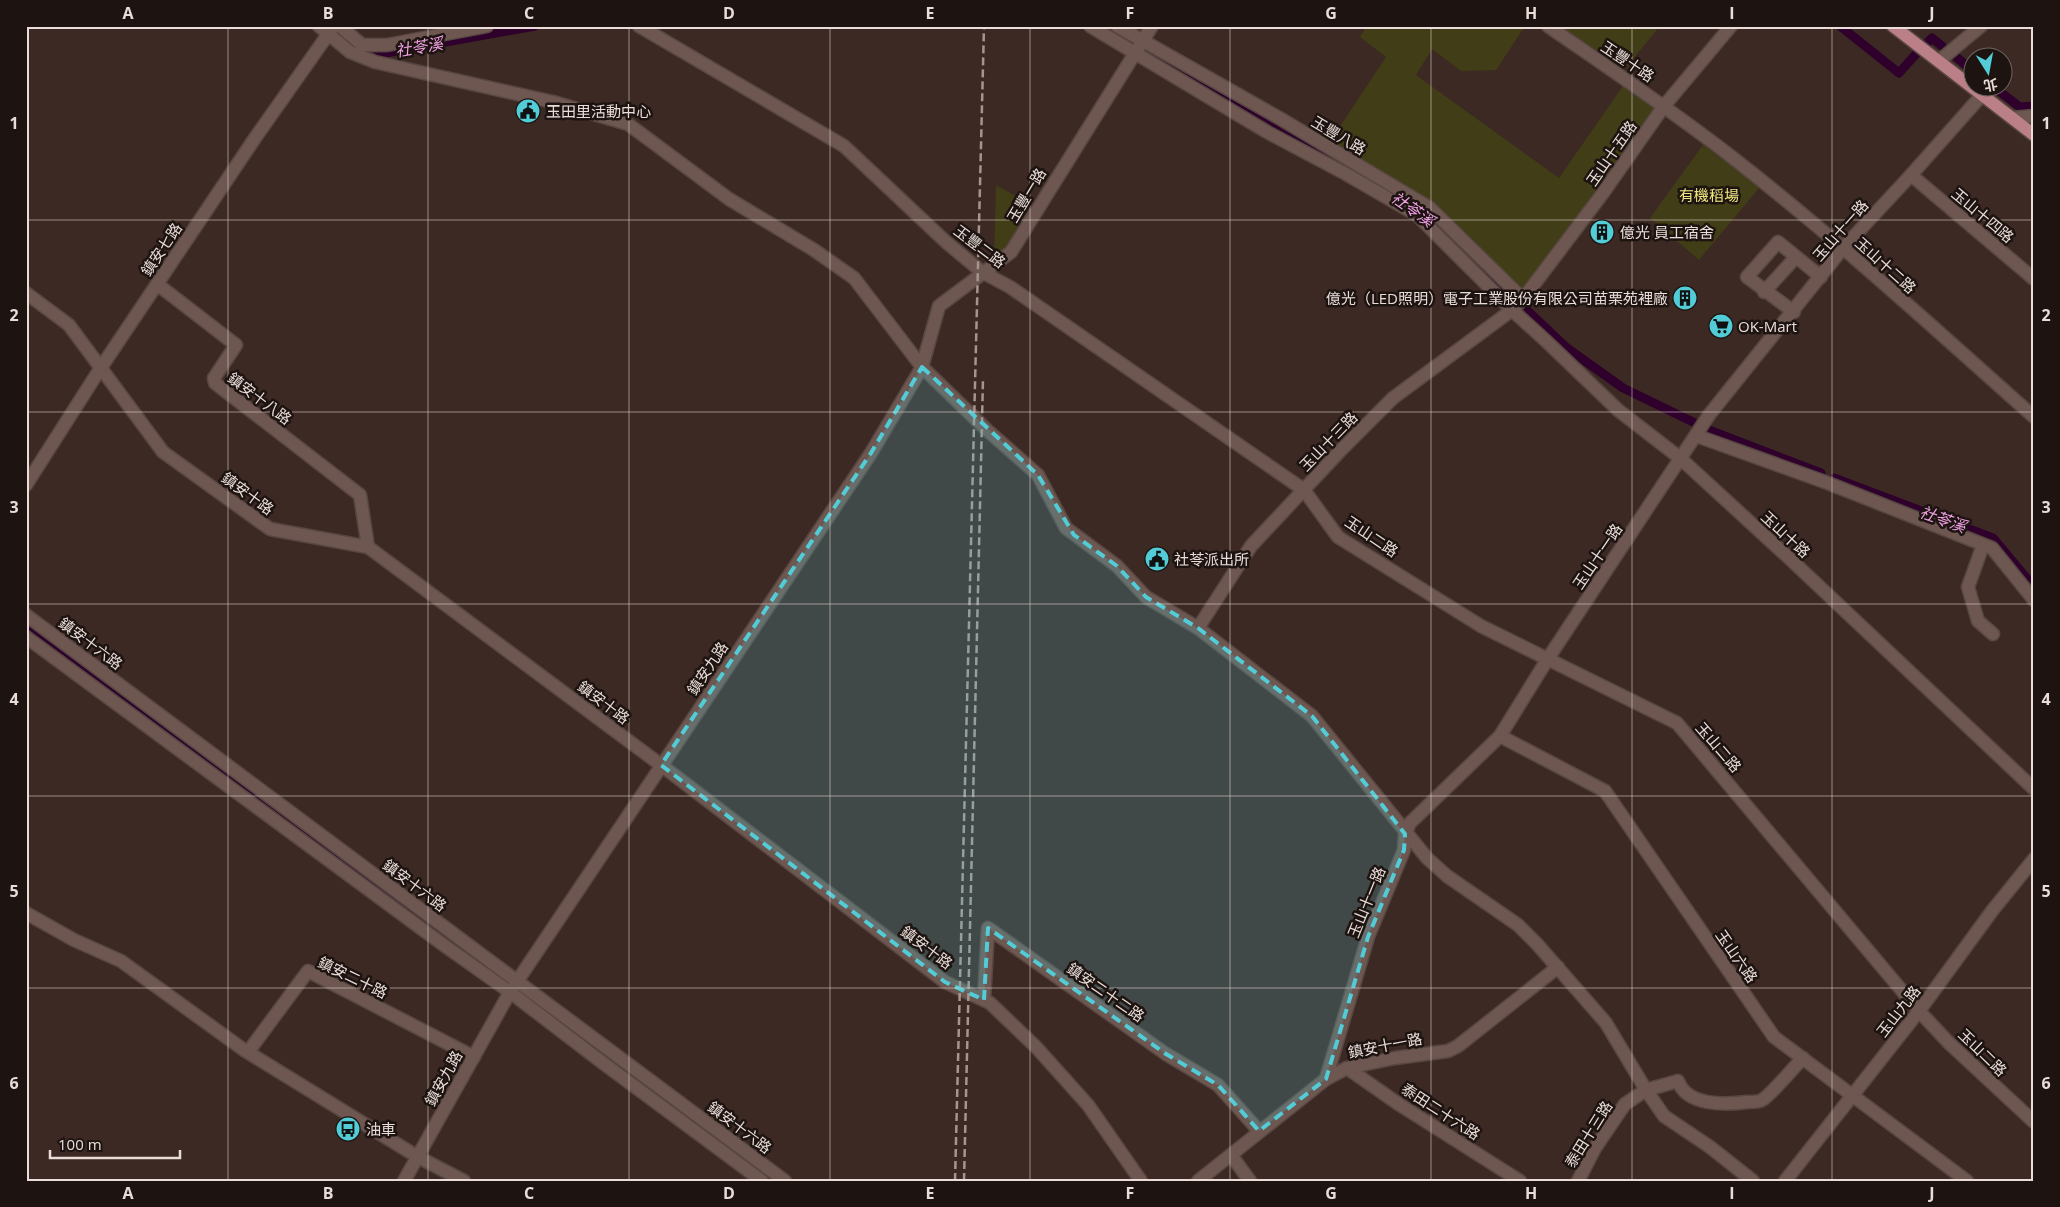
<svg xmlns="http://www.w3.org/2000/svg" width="2060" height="1207" font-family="'Open Sans','Noto Sans TC',sans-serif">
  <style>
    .green { fill: #413d16 }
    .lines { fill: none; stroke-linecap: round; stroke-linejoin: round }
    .canal { stroke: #2e002b; stroke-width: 9 }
    .minor-casing { stroke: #574641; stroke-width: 15 }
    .major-casing { stroke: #574641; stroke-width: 15 }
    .minor { stroke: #6d5750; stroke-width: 12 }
    .major { stroke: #bb7f88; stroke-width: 12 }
    .rail { stroke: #a49590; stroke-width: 2.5; stroke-dasharray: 8 4; stroke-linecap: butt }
    .marked { fill: #52ccd6; fill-opacity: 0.2; stroke: #52ccd6; stroke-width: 4; stroke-dasharray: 10 6; stroke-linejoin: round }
    .grid { fill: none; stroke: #eaddd9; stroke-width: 1; stroke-opacity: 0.55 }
    .labels { text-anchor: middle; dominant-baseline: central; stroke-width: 5; stroke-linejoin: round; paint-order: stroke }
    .street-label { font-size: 15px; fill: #eaddd9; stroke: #1d1411 }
    .poi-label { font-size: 15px; fill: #eaddd9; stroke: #1d1411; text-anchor: start }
    .park-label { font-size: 15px; fill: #f0e77f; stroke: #1d1411 }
    .water-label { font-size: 16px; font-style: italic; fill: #f1a2e5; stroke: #1d1411 }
    .neatline { fill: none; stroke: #eaddd9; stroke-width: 2 }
    .grid-label { font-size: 16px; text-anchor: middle; font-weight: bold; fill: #eaddd9 }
  </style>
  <rect width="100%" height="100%" fill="#3c2923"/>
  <g class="green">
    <path d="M1367,26h158l-29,44 -35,1 -29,-22 -16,26 143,103 64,-92 35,26 -135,181 -91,-89 -103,-61 57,-86 -26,-20z"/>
    <path d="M1558,26h102l-37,45z"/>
    <path d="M1703,145l57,42 -61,73 -49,-42z"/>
    <path d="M996,185l35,20 -25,43 -12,11z"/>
  </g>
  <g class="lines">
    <g class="canal">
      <path d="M1105,26l287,168"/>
      <path d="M1840,26l59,47 17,-19"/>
      <path d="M338,33c14,13 28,18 47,20l150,-27"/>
      <path d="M1927,43l5,-5 10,8"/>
      <path d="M1955,56l17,14"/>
      <path d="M1995,88l25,19 14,-1"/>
      <path d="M1412,205l10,6 145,137 56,40 72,35"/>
      <path d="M1709,430l112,43"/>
      <path d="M1834,478l159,60 41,49"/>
      <path d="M26,625l479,356"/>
      <path d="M540,1007l62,46"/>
      <path d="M614,1062l159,119"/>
    </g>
    <defs>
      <g id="minor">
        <path d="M319,26l31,26 25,10 178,40 75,22 101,75 85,51 40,28 68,89 65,63 51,45 28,53 51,38 29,31 52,31 114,88 115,142 20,18 71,49 19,19 69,79 40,67 18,26 46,31 43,34"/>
        <path d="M340,26l22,19h25l100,-19"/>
        <path d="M639,26l205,120 102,96 36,30 28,15 294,203 34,47 143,89 196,97 242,288 30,32 85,79"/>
        <path d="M1090,26l177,106 79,42 71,41 95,95 34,31 72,69 62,48 109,100 245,231"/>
        <path d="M1117,26l164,93 149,89 93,91"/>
        <path d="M1548,26c62,43 125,85 185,132 104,81 202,171 301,259"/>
        <path d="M1939,61l42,-35"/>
        <path d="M2012,118l22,-2"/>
        <path d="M1911,175l123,104"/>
        <path d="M157,284l79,61 -22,33 1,5 145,112 8,52"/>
        <path d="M1764,292l32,-35"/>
        <path d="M26,293l43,32 94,127 107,77 98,18 293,218 284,217 45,21 46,44 52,58 53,76"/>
        <path d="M1794,312l-47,-35 31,-35 43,35"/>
        <path d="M1697,436l128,46 167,66 42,52"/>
        <path d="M26,485l74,-116 155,-231 79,-112"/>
        <path d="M1983,545l-15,42 10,34 15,13"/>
        <path d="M26,615l759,566"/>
        <path d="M1198,628l53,-82 89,-95 53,-53 119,-88 11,-11 80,-106 61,-87 67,-80"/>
        <path d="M26,637l419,309 65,46 93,71 159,118"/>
        <path d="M1500,736l105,55 169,246 193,144"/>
        <path d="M26,913l48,27 47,21 123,89 174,107 46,24"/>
        <path d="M984,1000l4,-72 178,126 52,31 41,46"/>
        <path d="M248,1052l60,-81 166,86"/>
        <path d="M1347,1068l53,37 120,76"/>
        <path d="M1326,1079l42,-142 36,-87 1,-16 5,-11 90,-87 47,-76 162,-245 134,-167 68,-73 71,-80"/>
        <path d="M1231,1155l19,26"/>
        <path d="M404,1181l106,-189 361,-539 51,-86 17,-61 72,-54 141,-226"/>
        <path d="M1198,1181l128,-102 21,-11 48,-10 53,-7 10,-5 100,-79"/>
        <path d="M1578,1181l17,-33 30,-44 21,-14 32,-9c9,25 47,24 69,21 4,0 12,0 15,-2 9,-5 32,-33 41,-42"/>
        <path d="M1785,1181l134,-170 73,-100 42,-52"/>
      </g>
      <path id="major" d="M1893,26l141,109"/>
    </defs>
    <use href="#minor" class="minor-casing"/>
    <use href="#major" class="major-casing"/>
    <use href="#minor" class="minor"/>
    <use href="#major" class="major"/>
    <g class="rail">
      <path d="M955,1181l29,-1155"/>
      <path d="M964,1181l19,-802"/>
    </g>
  </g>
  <path class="marked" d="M922,367l116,108 36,60 43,31 29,31 52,31 114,88 93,118 -1,16 -36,87 -42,142 -67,52 -41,-46 -52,-31 -178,-126 -4,72 -39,-18 -284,-217 210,-312z"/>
  <path class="grid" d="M228,26v1155M428,26v1155M629,26v1155M830,26v1155M1030,26v1155M1230,26v1155M1431,26v1155M1632,26v1155M1832,26v1155M26,220h2008M26,412h2008M26,604h2008M26,796h2008M26,988h2008"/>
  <defs>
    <symbol id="civic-disc" viewBox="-11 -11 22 22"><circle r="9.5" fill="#52ccd6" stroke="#1d1411"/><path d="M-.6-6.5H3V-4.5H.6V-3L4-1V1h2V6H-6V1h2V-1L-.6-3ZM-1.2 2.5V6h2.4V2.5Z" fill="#111"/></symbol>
    <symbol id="building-disc" viewBox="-11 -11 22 22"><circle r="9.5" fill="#52ccd6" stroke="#1d1411"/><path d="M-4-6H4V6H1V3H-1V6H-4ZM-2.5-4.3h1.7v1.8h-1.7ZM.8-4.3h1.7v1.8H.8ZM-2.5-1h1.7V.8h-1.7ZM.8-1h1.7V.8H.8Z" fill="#111"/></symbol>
    <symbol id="supermarket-disc" viewBox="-11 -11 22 22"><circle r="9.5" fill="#52ccd6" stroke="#1d1411"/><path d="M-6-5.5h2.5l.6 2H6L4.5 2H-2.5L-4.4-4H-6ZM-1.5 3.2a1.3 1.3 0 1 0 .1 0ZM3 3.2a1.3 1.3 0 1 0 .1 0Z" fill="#111"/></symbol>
    <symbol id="bus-disc" viewBox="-11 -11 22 22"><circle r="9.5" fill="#52ccd6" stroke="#1d1411"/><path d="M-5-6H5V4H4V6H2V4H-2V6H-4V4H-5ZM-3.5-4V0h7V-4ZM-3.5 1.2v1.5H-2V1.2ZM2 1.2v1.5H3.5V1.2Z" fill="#111"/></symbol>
  </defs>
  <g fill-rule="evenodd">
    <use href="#civic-disc" x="514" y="97" width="28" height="28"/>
    <use href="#building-disc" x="1588" y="218" width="28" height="28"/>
    <use href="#building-disc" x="1671" y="284" width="28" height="28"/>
    <use href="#supermarket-disc" x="1707" y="312" width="28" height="28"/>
    <use href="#civic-disc" x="1143" y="545" width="28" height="28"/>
    <use href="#bus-disc" x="334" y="1115" width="28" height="28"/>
  </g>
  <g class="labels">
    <g class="street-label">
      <text transform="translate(1628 61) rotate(34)">玉豐十路</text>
      <text transform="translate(1339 135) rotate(31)">玉豐八路</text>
      <text transform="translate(1611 153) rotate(-55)">玉山十五路</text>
      <text transform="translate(1026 195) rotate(-59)">玉豐一路</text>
      <text transform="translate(1983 215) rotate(40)">玉山十四路</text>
      <text transform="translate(1840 230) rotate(-49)">玉山十一路</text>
      <text transform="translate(980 246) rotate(37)">玉豐二路</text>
      <text transform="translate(161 249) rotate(-56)">鎮安七路</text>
      <text transform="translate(1886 265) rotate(42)">玉山十二路</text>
      <text transform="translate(260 398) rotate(37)">鎮安十八路</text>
      <text transform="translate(1328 441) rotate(-46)">玉山十三路</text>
      <text transform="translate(248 493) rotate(36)">鎮安十路</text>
      <text transform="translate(1786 534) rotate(43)">玉山十路</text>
      <text transform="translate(1372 536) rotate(34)">玉山二路</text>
      <text transform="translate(1597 556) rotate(-56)">玉山十一路</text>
      <text transform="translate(91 643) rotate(37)">鎮安十六路</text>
      <text transform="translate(707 668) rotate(-56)">鎮安九路</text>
      <text transform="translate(604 702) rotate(37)">鎮安十路</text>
      <text transform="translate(1719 747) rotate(49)">玉山二路</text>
      <text transform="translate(415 885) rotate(37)">鎮安十六路</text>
      <text transform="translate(1366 902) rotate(-68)">玉山十一路</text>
      <text transform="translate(927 947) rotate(37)">鎮安十路</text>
      <text transform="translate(1737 956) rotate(55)">玉山六路</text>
      <text transform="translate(353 977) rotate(26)">鎮安二十路</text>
      <text transform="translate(1106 992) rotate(35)">鎮安二十二路</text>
      <text transform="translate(1898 1011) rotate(-52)">玉山九路</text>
      <text transform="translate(1385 1045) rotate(-11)">鎮安十一路</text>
      <text transform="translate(1983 1052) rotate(44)">玉山二路</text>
      <text transform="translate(443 1078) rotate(-61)">鎮安九路</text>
      <text transform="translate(1441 1111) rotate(33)">泰田二十六路</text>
      <text transform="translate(740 1127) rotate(37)">鎮安十六路</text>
      <text transform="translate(1588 1134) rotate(-58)">泰田十三路</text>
    </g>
    <g class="poi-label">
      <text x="546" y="111">玉田里活動中心</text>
      <text x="1620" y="232">億光 員工宿舍</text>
      <text x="1668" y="298" text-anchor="end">億光（LED照明）電子工業股份有限公司苗栗苑裡廠</text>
      <text x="1738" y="326">OK-Mart</text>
      <text x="1174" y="559">社苓派出所</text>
      <text x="366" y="1129">油車</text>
    </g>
    <g class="park-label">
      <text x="1709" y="195">有機稻場</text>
    </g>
    <g class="water-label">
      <text transform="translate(419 47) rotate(-10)">社苓溪</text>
      <text transform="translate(1413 209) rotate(35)">社苓溪</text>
      <text transform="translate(1943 519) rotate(20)">社苓溪</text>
    </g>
  </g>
  <rect width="2060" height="1207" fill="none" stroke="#1d1411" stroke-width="55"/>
  <g transform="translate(1988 72) rotate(169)"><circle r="24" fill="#1d1411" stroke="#6f6461"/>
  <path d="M0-4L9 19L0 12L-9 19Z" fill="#52ccd6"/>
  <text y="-8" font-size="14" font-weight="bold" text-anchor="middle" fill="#eaddd9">北</text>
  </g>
  <path d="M50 1150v8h130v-8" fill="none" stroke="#eaddd9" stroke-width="2.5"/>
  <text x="58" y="1150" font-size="15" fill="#eaddd9" stroke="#1d1411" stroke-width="4" paint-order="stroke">100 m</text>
  <rect x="28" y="28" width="2004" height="1152" class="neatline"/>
  <g class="grid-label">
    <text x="128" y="19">A</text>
    <text x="328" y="19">B</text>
    <text x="529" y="19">C</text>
    <text x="729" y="19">D</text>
    <text x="930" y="19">E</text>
    <text x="1130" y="19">F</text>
    <text x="1331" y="19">G</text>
    <text x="1531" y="19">H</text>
    <text x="1732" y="19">I</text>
    <text x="1932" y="19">J</text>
    <text x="14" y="129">1</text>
    <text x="2046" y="129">1</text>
    <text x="14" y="321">2</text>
    <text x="2046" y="321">2</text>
    <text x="14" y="513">3</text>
    <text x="2046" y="513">3</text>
    <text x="14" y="705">4</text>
    <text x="2046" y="705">4</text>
    <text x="14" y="897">5</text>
    <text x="2046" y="897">5</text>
    <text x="14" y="1089">6</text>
    <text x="2046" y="1089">6</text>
    <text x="128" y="1199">A</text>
    <text x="328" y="1199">B</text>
    <text x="529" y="1199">C</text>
    <text x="729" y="1199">D</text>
    <text x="930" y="1199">E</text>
    <text x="1130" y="1199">F</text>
    <text x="1331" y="1199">G</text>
    <text x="1531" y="1199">H</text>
    <text x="1732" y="1199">I</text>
    <text x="1932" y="1199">J</text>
  </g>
</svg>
